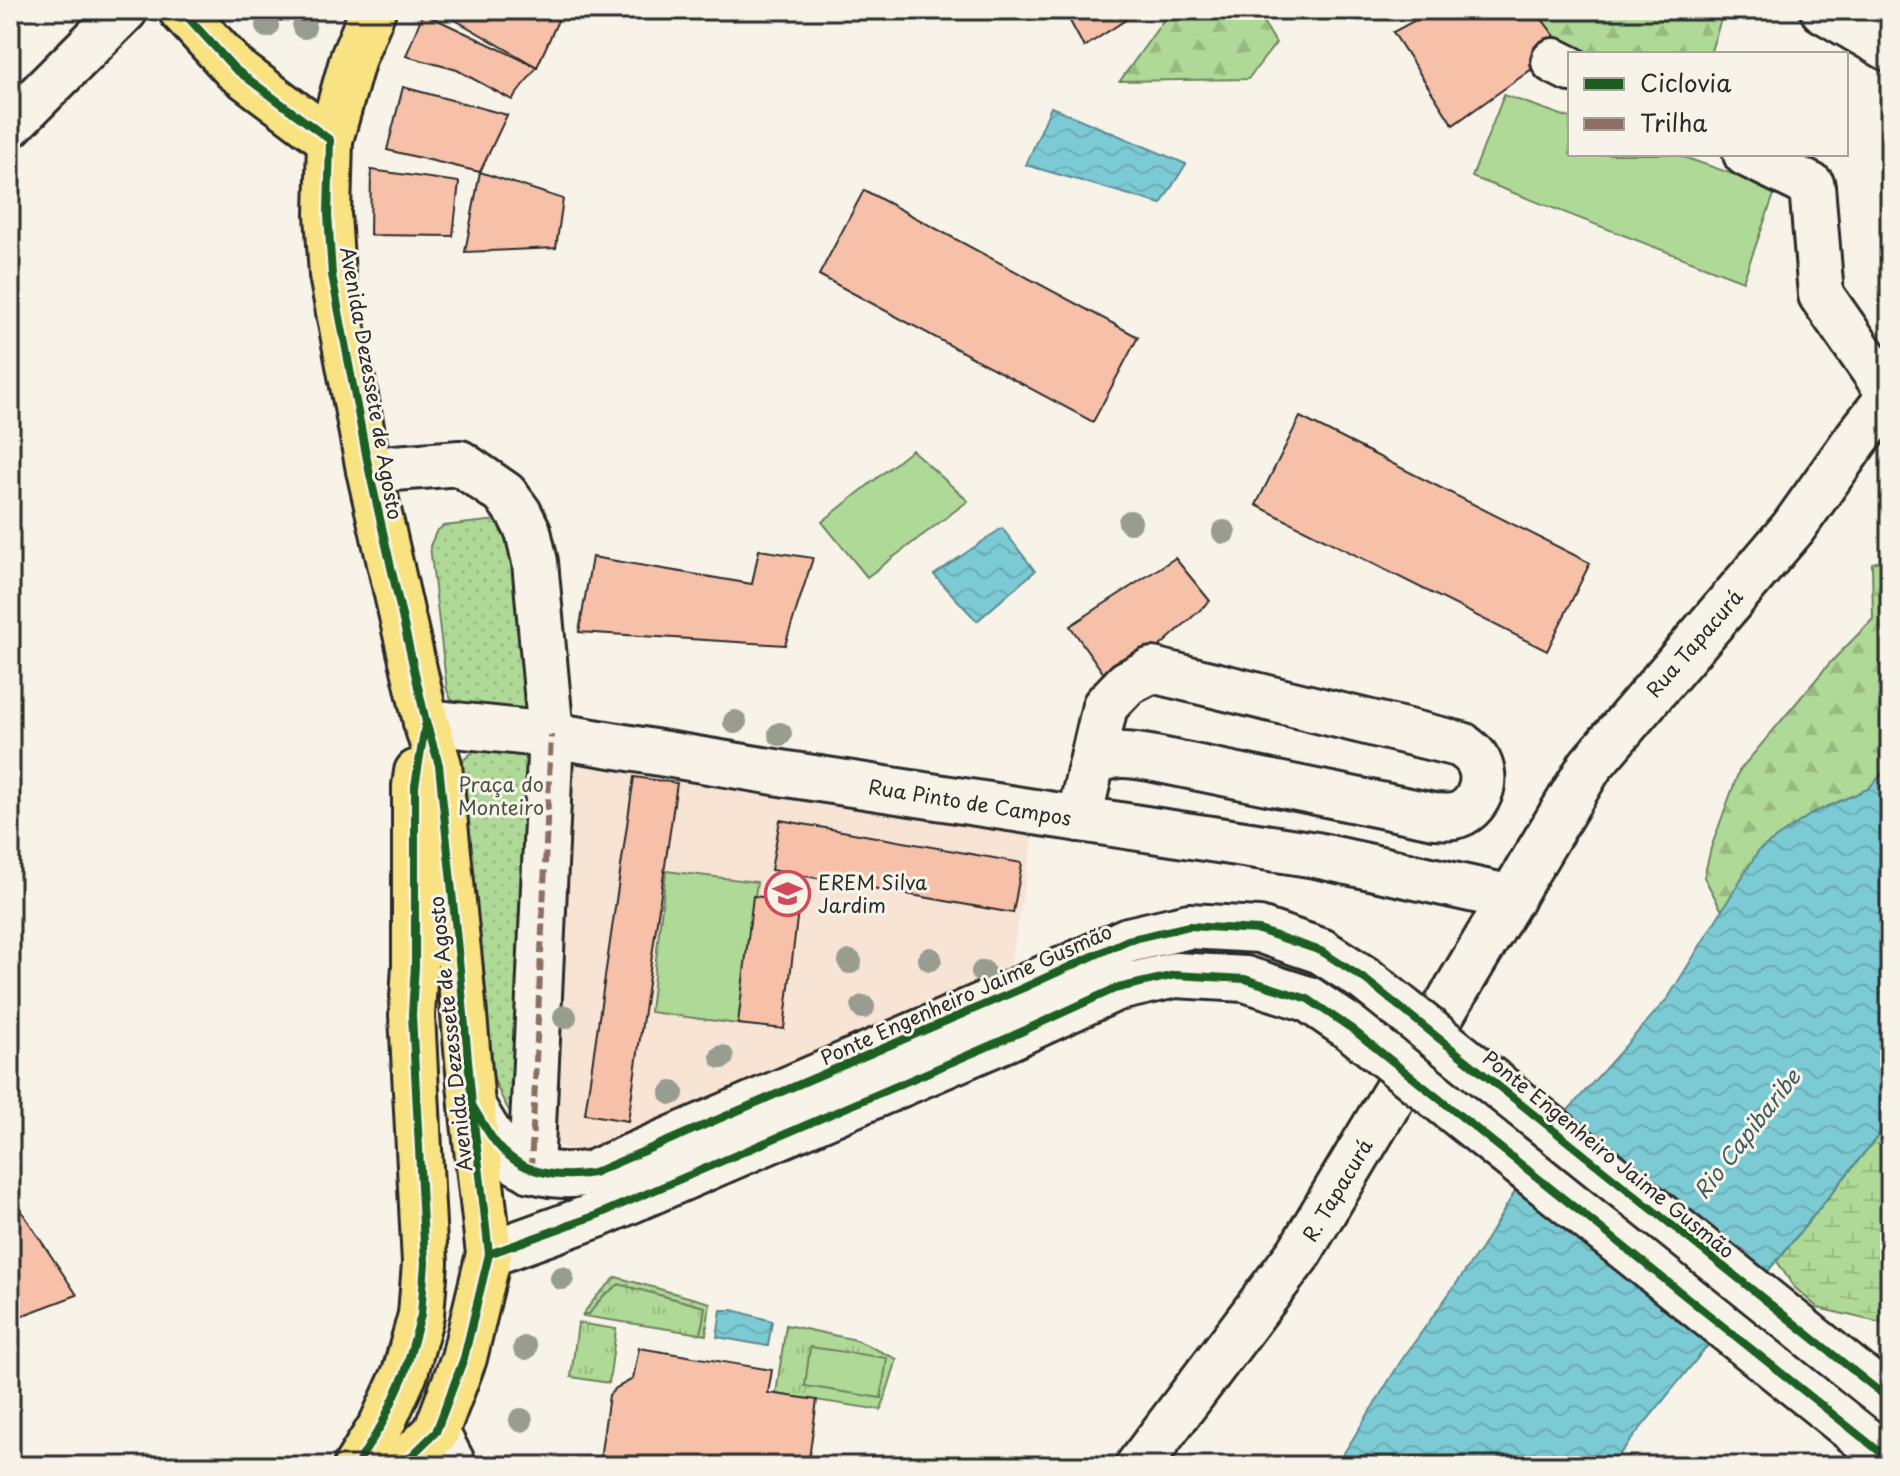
<svg xmlns="http://www.w3.org/2000/svg" width="1900" height="1476" font-family="'Playpen Sans',sans-serif">
  <style>
    .built { fill: #f7e4d5 }
    .grass { fill: url(#grass-tufts); stroke: #6d8260; stroke-width: 2 }
    .forest { fill: url(#forest-firs); stroke: #6d8260; stroke-width: 2 }
    .wetland { fill: url(#wetland-marsh); stroke: #6d8260; stroke-width: 2 }
    .park { fill: url(#park-dots); stroke: #6d8260; stroke-width: 2 }
    .pitch { fill: #afd996; stroke: #6d8260; stroke-width: 2 }
    .water { fill: url(#water-waves); stroke: #5b8b90; stroke-width: 2 }
    .building { fill: #f7c1a9; stroke: #2b2b2b; stroke-width: 2 }
    .lines { fill: none; stroke-linecap: round; stroke-linejoin: round }
    .minor-casing { stroke: #2b2b2b; stroke-width: 50 }
    .major-casing { stroke: #2b2b2b; stroke-width: 50 }
    .minor { stroke: #f7f3e8; stroke-width: 44 }
    .major { stroke: #f8e281; stroke-width: 44 }
    .minor-bridge-casing { stroke: #2b2b2b; stroke-width: 50; stroke-linecap: butt }
    .minor-bridge { stroke: #f7f3e8; stroke-width: 44 }
    .quiet { stroke: #8d6e63; stroke-width: 6; stroke-dasharray: 12 6; stroke-linecap: butt }
    .cycleway-casing { stroke: #f7f3e8; stroke-width: 13 }
    .cycleway { stroke: #1b5e20; stroke-width: 8 }
    .tree { fill: #999d8f }
    .labels { text-anchor: middle; dominant-baseline: central; stroke-width: 6; stroke-linejoin: round; paint-order: stroke }
    .street-label { font-size: 20px; fill: #2b2b2b; stroke: #f7f3e8 }
    .park-label { font-size: 20px; fill: #4c5646; stroke: #f7f3e8 }
    .poi-label { font-size: 20px; fill: #2b2b2b; stroke: #f7f3e8; text-anchor: start }
    .water-label { font-size: 22px; font-style: italic; fill: #435b5e; stroke: #f7f3e8 }
  </style>
  <defs>
    <pattern id="grass-tufts" width="24" height="20" patternUnits="userSpaceOnUse" patternTransform="scale(2)"><rect width="24" height="20" fill="#afd996"/><path d="M3 7l-1-3M5 7V3M7 7l1-3M15 17l-1-3M17 17v-4M19 17l1-3" fill="none" stroke="#97ba81"/></pattern>
    <pattern id="forest-firs" width="22" height="20" patternUnits="userSpaceOnUse" patternTransform="scale(2)"><rect width="22" height="20" fill="#afd996"/><path d="M5 1l3.5 6h-7zM16 11l3.5 6h-7z" fill="#97ba81"/></pattern>
    <pattern id="wetland-marsh" width="20" height="14" patternUnits="userSpaceOnUse" patternTransform="scale(2)"><rect width="20" height="14" fill="#afd996"/><path d="M1 5h8M5 5V1M11 12h8M15 12V8" fill="none" stroke="#97ba81"/></pattern>
    <pattern id="park-dots" width="8" height="8" patternUnits="userSpaceOnUse" patternTransform="scale(2)"><rect width="8" height="8" fill="#afd996"/><path d="M2 2h.1M6 6h.1" fill="none" stroke="#97ba81" stroke-width="1.8" stroke-linecap="round"/></pattern>
    <pattern id="water-waves" width="16" height="10" patternUnits="userSpaceOnUse" patternTransform="scale(2)"><rect width="16" height="10" fill="#7bcbd4"/><path d="M0 5q4-4 8 0t8 0" fill="none" stroke="#6aaeb6"/></pattern>
  </defs>
  <rect width="100%" height="100%" fill="#f7f3e8"/>
  <filter id="ink" filterUnits="userSpaceOnUse"><feTurbulence type="fractalNoise" baseFrequency=".0125" numOctaves="2"/><feDisplacementMap in="SourceGraphic" scale="16" xChannelSelector="R" yChannelSelector="G"/><feConvolveMatrix kernelMatrix="1 2 1 2 8 2 1 2 1" color-interpolation-filters="sRGB"/></filter>
  <g filter="url(#ink)">
    <path class="built" d="M558,746l480,67 -29,159 -417,187 -52,-22z"/>
    <g class="grass">
      <path d="M619,1284l86,23 -4,27 -118,-18v-2h6l13,-17z"/>
      <path d="M578,1323l38,6 -7,54 -38,-6z"/>
      <path d="M786,1325l70,15 41,19 -16,51 -105,-16z"/>
    </g>
    <g class="forest">
      <path d="M1171,10h85l20,33 -28,36 -128,2z"/>
      <path d="M1535,10h189l-14,44h-135l-12,-7z"/>
      <path d="M1890,559v207l-22,23 -55,24 -54,37 -37,61 -18,-34 7,-29 28,-77 90,-107 44,-45 -1,-56z"/>
    </g>
    <path class="wetland" d="M1890,1121v201l-8,1 -64,-15 -25,-22 -16,-25z"/>
    <g class="park">
      <path d="M515,518l26,199 -84,-12 -5,-4 -5,-11 -17,-144 6,-14 7,-6z"/>
      <path d="M509,748l28,2 -19,374c-17,-23 -26,-46 -33,-73l-26,-287 16,-14z"/>
      <path d="M616,1277l94,26 -4,32 -5,-1 4,-27 -86,-23 -17,13 -13,17h-6l13,-17z"/>
    </g>
    <g class="pitch">
      <path d="M1504,95l66,23v36h105l101,35 -33,92 -271,-104z"/>
      <path d="M912,450l56,51 -101,76 -45,-55z"/>
      <path d="M666,871l91,11 -19,142 -88,-12z"/>
      <path d="M810,1347l77,11 -6,40 -76,-12z"/>
    </g>
    <g class="water">
      <path d="M1051,107l135,57 -25,40 -135,-39z"/>
      <path d="M1002,528l33,43 -58,50 -43,-46z"/>
      <path d="M1890,766v355l-280,345h-274l65,-105 80,-112 72,-122 115,-129 91,-148 54,-37 55,-24z"/>
      <path d="M721,1310h12l39,11 -4,25 -51,-9z"/>
    </g>
    <g class="building">
      <path d="M438,10h108l14,6 -23,51z"/>
      <path d="M1064,10h77l-57,37z"/>
      <path d="M1434,10h101l28,37 -110,78 -60,-93z"/>
      <path d="M423,13l114,54 -25,33 -55,-30 -51,-14z"/>
      <path d="M403,87l104,28 -27,57 -93,-22z"/>
      <path d="M371,170l88,12 -6,54 -83,-1z"/>
      <path d="M480,172l83,27 -7,49 -91,4z"/>
      <path d="M864,190l274,147 -45,85 -274,-147z"/>
      <path d="M1300,417l290,146 -43,88 -291,-146z"/>
      <path d="M759,550l54,8 -28,87 -206,-13 13,-75 160,27z"/>
      <path d="M1175,558l35,43 -96,87 -44,-62z"/>
      <path d="M634,777l43,6 -49,338 -43,-7z"/>
      <path d="M780,820l242,43 -9,50 -242,-43z"/>
      <path d="M753,896l46,5 -15,128 -46,-5z"/>
      <path d="M10,1194l67,101 -67,25z"/>
      <path d="M639,1348l133,22 -4,23 49,7 -9,66h-209l10,-71 7,-7 17,-9z"/>
    </g>
    <g class="lines">
      <defs>
        <g id="minor">
          <path d="M1823,10l67,39"/>
          <path d="M1554,61l16,8"/>
          <path d="M10,125l115,-115"/>
          <path d="M1746,154l66,32 9,109 69,99"/>
          <path d="M369,470l91,-7 45,31 14,19 9,18 7,31 16,173 -20,435"/>
          <path d="M426,722l125,13 236,39 529,81 196,43"/>
          <path d="M1079,819l26,-113 22,-23 25,-13 310,75c4,4 11,8 14,13 15,21 2,53 -22,58 -6,1 -14,0 -20,0l-284,-58c-22,-4 -37,-6 -58,6"/>
          <path d="M472,1105c8,13 15,27 24,38 25,31 60,36 97,30"/>
          <path d="M489,1254l108,-39"/>
          <path d="M436,1432l18,34"/>
          <path d="M1138,1466l161,-213 291,-487 203,-238 64,-90 33,-42"/>
        </g>
        <g id="major">
          <path d="M181,10l54,59 95,71"/>
          <path d="M373,10l-20,48 -23,82 -2,74 4,61 37,195 57,252 13,43 21,205 12,135 17,149 -25,104 -28,74 -35,34"/>
          <path d="M356,1466l26,-42 23,-51 16,-58 4,-52 -13,-248 3,-50v-179l2,-14"/>
        </g>
      </defs>
      <use href="#minor" class="minor-casing"/>
      <use href="#major" class="major-casing"/>
      <use href="#minor" class="minor"/>
      <use href="#major" class="major"/>
      <defs>
        <g id="minor-bridge">
          <path d="M593,1173l430,-185 105,-48 61,-14 70,4 62,21 45,29 524,420"/>
          <path d="M597,1215l413,-178 104,-48 61,-14 70,4 63,20 44,30 538,431"/>
        </g>
      </defs>
      <use href="#minor-bridge" class="minor-bridge-casing"/>
      <use href="#minor-bridge" class="minor-bridge"/>
      <path class="quiet" d="M531,1170l20,-435"/>
      <defs>
        <g id="cycleway">
          <path d="M181,10l54,59 95,71 -2,74 4,61 37,195 57,252 13,43 21,205 12,135 17,149 -25,104 -28,74 -35,34"/>
          <path d="M472,1105c8,13 15,27 24,38 25,31 60,36 97,30l430,-185 105,-48 61,-14 70,4 62,21 45,29 524,420"/>
          <path d="M489,1254l108,-39 413,-178 104,-48 61,-14 70,4 63,20 44,30 538,431"/>
          <path d="M356,1466l26,-42 23,-51 16,-58 4,-52 -13,-248 3,-50v-179l10,-60"/>
        </g>
      </defs>
      <use href="#cycleway" class="cycleway-casing"/>
      <use href="#cycleway" class="cycleway"/>
    </g>
    <g class="tree">
      <circle cx="267" cy="26" r="12"/>
      <circle cx="304" cy="27" r="12"/>
      <circle cx="1130" cy="522" r="12"/>
      <circle cx="1224" cy="532" r="12"/>
      <circle cx="735" cy="722" r="12"/>
      <circle cx="780" cy="734" r="12"/>
      <circle cx="930" cy="959" r="12"/>
      <circle cx="850" cy="962" r="12"/>
      <circle cx="983" cy="972" r="12"/>
      <circle cx="863" cy="1007" r="12"/>
      <circle cx="565" cy="1017" r="12"/>
      <circle cx="722" cy="1057" r="12"/>
      <circle cx="672" cy="1093" r="12"/>
      <circle cx="562" cy="1278" r="12"/>
      <circle cx="525" cy="1348" r="12"/>
      <circle cx="521" cy="1420" r="12"/>
    </g>
  </g>
  <defs>
    <symbol id="school-ring" viewBox="-11 -11 22 22"><circle r="9.5" fill="#f7f3e8" stroke="#d1495b" stroke-width="1.5"/><path d="M0-5L7-2L0 1L-7-2ZM-4 1L0 2.5L4 1V4Q0 6-4 4Z" fill="#d1495b"/></symbol>
  </defs>
  <g fill-rule="evenodd">
    <use href="#school-ring" x="762" y="868" width="51" height="51"/>
  </g>
  <g class="labels">
    <g class="street-label">
      <text transform="translate(372 383) rotate(80)">Avenida Dezessete de Agosto</text>
      <text transform="translate(1694 643) rotate(-49)">Rua Tapacurá</text>
      <text transform="translate(970 802) rotate(9)">Rua Pinto de Campos</text>
      <text transform="translate(966 994) rotate(-24)">Ponte Engenheiro Jaime Gusmão</text>
      <text transform="translate(450 1034) rotate(-96)">Avenida Dezessete de Agosto</text>
      <text transform="translate(1609 1154) rotate(39)">Ponte Engenheiro Jaime Gusmão</text>
      <text transform="translate(1337 1190) rotate(-59)">R. Tapacurá</text>
    </g>
    <g class="park-label">
      <text x="501" y="784">Praça do<tspan x="501" dy="23">Monteiro</tspan></text>
    </g>
    <g class="poi-label">
      <text x="818" y="882">EREM Silva<tspan x="818" dy="23">Jardim</tspan></text>
    </g>
    <g class="water-label">
      <text transform="translate(1746 1133) rotate(-52)">Rio Capibaribe</text>
    </g>
  </g>
  <rect width="1900" height="1476" fill="none" stroke="#f7f3e8" stroke-width="40"/>
  <rect x="20" y="20" width="1860" height="1436" fill="none" stroke="#2b2b2b" stroke-width="3" filter="url(#ink)"/>
  <rect x="1568" y="52" width="280" height="104" fill="#f7f3e8" stroke="#a5a39c" stroke-width="2"/>
  <rect x="1584" y="78" width="40" height="12" fill="#1b5e20" stroke="#a5a39c" stroke-width="2"/>
  <text x="1640" y="92" font-size="24" fill="#2b2b2b">Ciclovia</text>
  <rect x="1584" y="118" width="40" height="12" fill="#8d6e63" stroke="#a5a39c" stroke-width="2"/>
  <text x="1640" y="132" font-size="24" fill="#2b2b2b">Trilha</text>
</svg>
